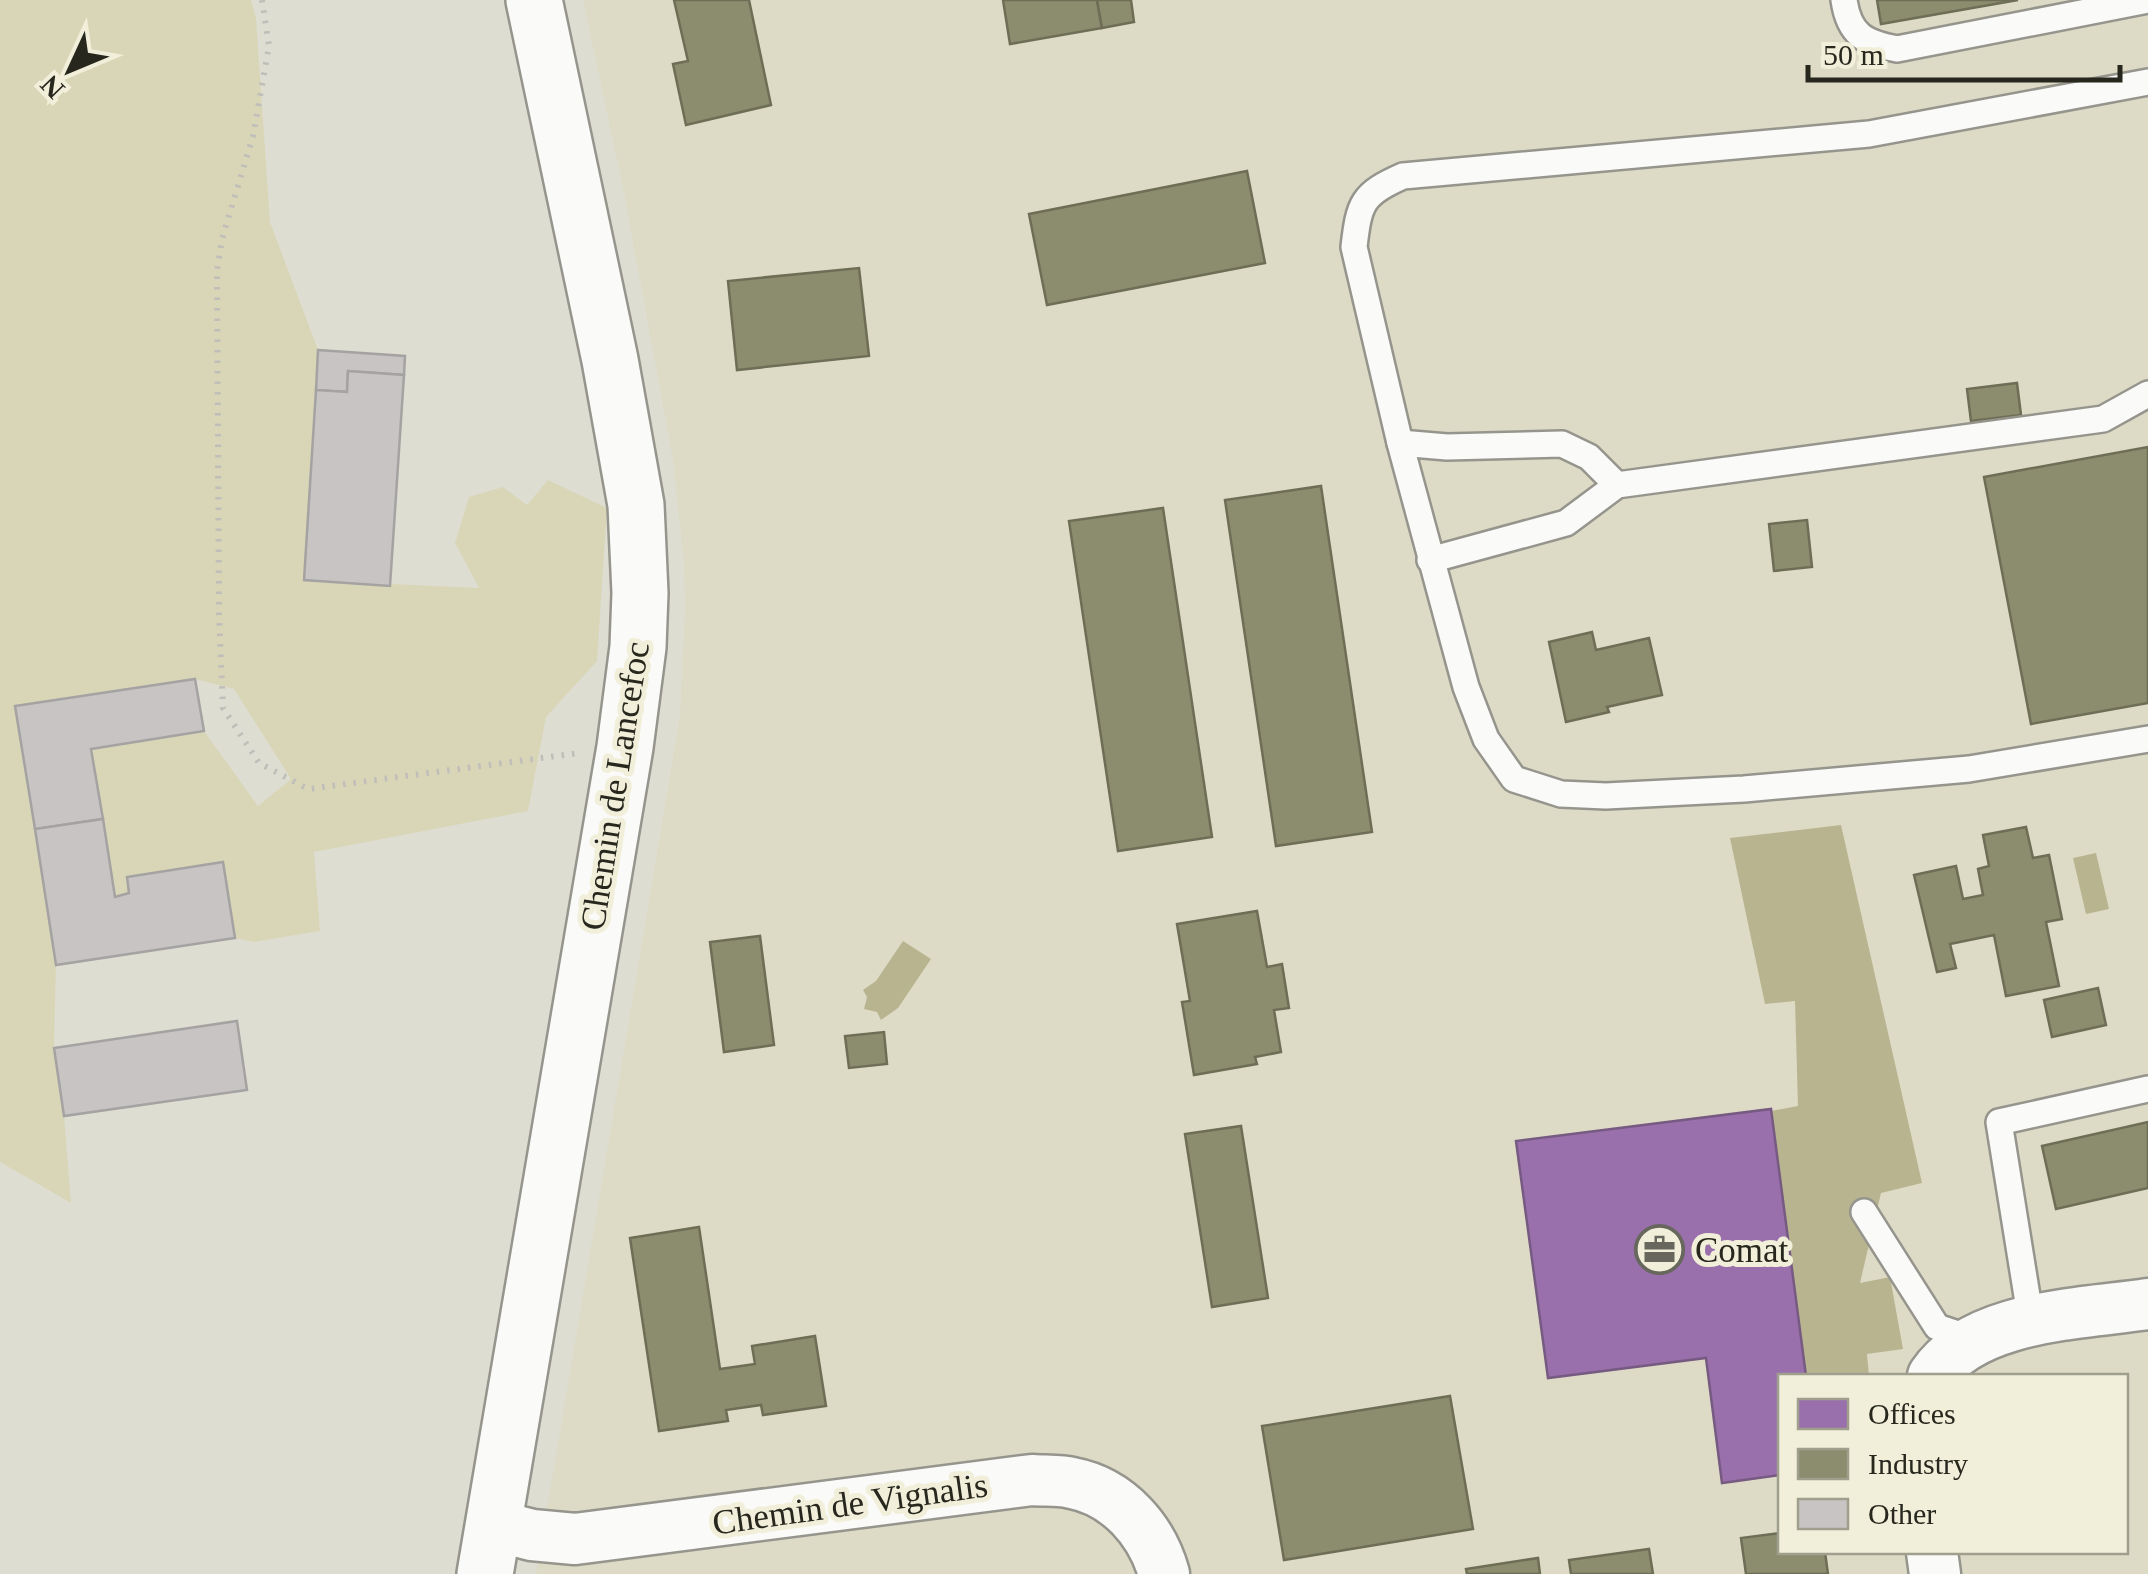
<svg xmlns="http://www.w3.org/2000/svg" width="2148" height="1574" font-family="'Times New Roman',serif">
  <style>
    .built { fill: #dddbc6; fill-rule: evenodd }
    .green { fill: #d9d6b8 }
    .water { fill: #b8b490 }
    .offices { fill: #9970ab; stroke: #775a81; stroke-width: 2.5 }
    .industry { fill: #8c8c6e; stroke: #6e6e56; stroke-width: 2.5 }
    .building { fill: #c7c4c3; stroke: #a5a3a2; stroke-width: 2.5 }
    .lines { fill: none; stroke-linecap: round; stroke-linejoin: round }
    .service-casing { stroke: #96958d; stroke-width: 30 }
    .minor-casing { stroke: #96958d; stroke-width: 55 }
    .tertiary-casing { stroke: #96958d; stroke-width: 60 }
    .path { stroke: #bfbeb9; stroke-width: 6; stroke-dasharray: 2.5 8; stroke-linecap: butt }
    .service { stroke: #fafaf8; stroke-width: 25 }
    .minor { stroke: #fafaf8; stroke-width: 50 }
    .tertiary { stroke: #fafaf8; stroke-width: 55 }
    .labels { text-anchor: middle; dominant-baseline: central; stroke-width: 10; stroke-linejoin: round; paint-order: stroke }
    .street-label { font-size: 35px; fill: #27271e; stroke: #f1efd9 }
    .poi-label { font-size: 35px; fill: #27271e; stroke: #f1efd9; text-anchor: start }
  </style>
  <rect width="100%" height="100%" fill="#deddd2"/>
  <path class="built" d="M583,0h1565v1574h-1612l144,-858 5,-106 -1,-47 -11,-103 -50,-272zM1780,1376h346v176h-346z"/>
  <path class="green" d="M0,0h251l5,18 14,204 48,128 -14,230 175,8 -24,-45 14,-46 34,-10 24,18 21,-25 59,28 -10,153 -51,56 -18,94 -214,41 6,79 -66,11 -19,-4 -12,-75 -108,34 -24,-148 113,-18 54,75 33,-27 -57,-90 -39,-10 -179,27 40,259 -2,83 10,68 7,87 -71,-41z"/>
  <g class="water">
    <path d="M1841,825l81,358 -41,10 -21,90 30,-6 13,72 -36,5 2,22h-63l-35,-265 27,-5 -3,-105 -30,3 -35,-166z"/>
    <path d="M2096,853l13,56 -23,5 -13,-56z"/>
    <path d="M903,941l28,18 -33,49 -17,12 -4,-8 -13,-3 3,-12 -4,-7 13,-9z"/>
  </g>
  <path class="offices" d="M1771,1109l35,267h-26v99l-58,8 -16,-125 -158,20 -32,-237z"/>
  <g class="industry">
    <path d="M674,0h75l22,105 -85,20 -13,-61 15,-3z"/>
    <path d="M1003,0h94l5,28 -92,16z"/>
    <path d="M1097,0h34l3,22 -32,6z"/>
    <path d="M1877,0h141l-137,24z"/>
    <path d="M1247,171l18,92 -218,42 -18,-91z"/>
    <path d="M859,268l10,88 -132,14 -9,-89z"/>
    <path d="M2017,383l4,32 -50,6 -4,-32z"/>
    <path d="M2148,447v256l-117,21 -47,-247z"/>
    <path d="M1321,486l51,346 -96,14 -51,-346z"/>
    <path d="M1163,508l49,329 -94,14 -49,-330z"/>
    <path d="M1807,520l5,47 -38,4 -5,-47z"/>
    <path d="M1592,632l4,18 53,-12 13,57 -55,12 2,5 -43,10 -17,-80z"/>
    <path d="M2026,827l7,31 16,-3 13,64 -16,3 13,64 -53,10 -12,-61 -44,9 6,24 -19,4 -23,-97 42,-9 7,33 20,-4 -5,-26 11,-3 -6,-31z"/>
    <path d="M1257,911l10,56 15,-3 7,44 -15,2 7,42 -26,5 2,7 -63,11 -12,-73 8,-1 -13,-77z"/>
    <path d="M760,936l14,109 -50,7 -14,-110z"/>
    <path d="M2098,988l8,37 -54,12 -8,-37z"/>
    <path d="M884,1032l3,32 -38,4 -4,-32z"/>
    <path d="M2148,1122v66l-92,21 -14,-63z"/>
    <path d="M1241,1126l27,172 -56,9 -27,-173z"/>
    <path d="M699,1227l21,142 35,-5 -3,-18 63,-10 11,70 -63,9 -2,-10 -35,5 2,11 -69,10 -29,-193z"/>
    <path d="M1450,1396l23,133 -189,31 -22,-134z"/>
    <path d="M1780,1533v19h45l3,22h-82l-5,-36z"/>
    <path d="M1649,1549l4,25h-82l-2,-14z"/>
    <path d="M1538,1558l2,16h-73l-1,-5z"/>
  </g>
  <g class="building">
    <path d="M318,350l87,6 -1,19 -56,-4 -1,21 -31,-2z"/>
    <path d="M348,371l56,4 -14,211 -86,-6 12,-190 31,2z"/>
    <path d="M195,679l9,52 -113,18 12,70 -68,10 -20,-123z"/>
    <path d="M103,819l12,78 14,-4 -2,-16 96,-15 12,76 -179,27 -21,-136z"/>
    <path d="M237,1021l10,69 -183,26 -10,-68z"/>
  </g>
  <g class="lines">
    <defs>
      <g id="service">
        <path d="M1844,0c5,35 21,43 53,49l251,-49"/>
        <path d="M2148,82l-279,52 -466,42c-41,18 -44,27 -49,71l46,196 66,244 20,52 28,40 47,15 45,2 138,-7 225,-20 179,-30"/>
        <path d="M1400,443l47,4 115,-3 27,13 28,28"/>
        <path d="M1430,560l136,-37 51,-38 486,-66 45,-25"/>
        <path d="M1864,1212l73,115 36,12"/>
        <path d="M2031,1321l-32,-199 149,-33"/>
      </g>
      <g id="minor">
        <path d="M1933,1376c41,-61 148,-62 215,-72"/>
        <path d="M493,1525l39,10 43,4 457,-59c13,1 28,0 40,3 47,9 80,48 92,91"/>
        <path d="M1932,1552l3,22"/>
      </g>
      <path id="tertiary" d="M485,1574l140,-827 13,-100 2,-54 -4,-88 -26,-145 -76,-360"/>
    </defs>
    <use href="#service" class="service-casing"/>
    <use href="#minor" class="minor-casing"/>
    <use href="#tertiary" class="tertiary-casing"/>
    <path class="path" d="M262,0l7,46 -16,90 -31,103 -5,32 2,343 4,94 36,55 49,26 271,-36"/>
    <use href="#service" class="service"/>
    <use href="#minor" class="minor"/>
    <use href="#tertiary" class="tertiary"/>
  </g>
  <defs>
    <symbol id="office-ring" viewBox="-11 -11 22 22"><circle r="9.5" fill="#f1efd9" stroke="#67675d" stroke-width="1.5"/><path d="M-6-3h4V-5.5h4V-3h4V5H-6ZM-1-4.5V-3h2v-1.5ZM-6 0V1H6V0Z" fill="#67675d"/></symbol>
  </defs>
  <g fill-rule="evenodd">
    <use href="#office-ring" x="1632" y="1222" width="55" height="55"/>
  </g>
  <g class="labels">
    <g class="street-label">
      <text transform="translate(615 786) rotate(-81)">Chemin de Lancefoc</text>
      <text transform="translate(850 1504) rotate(-8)">Chemin de Vignalis</text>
    </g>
    <g class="poi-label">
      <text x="1695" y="1250">Comat</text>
    </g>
  </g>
  <rect x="1778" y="1374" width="350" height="180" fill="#f1efd9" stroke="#a09f8e" stroke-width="2.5"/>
  <rect x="1798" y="1399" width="50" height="30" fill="#9970ab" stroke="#a09f8e" stroke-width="2.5"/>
  <text x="1868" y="1424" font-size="30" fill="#27271e">Offices</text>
  <rect x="1798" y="1449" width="50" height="30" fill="#8c8c6e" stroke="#a09f8e" stroke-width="2.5"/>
  <text x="1868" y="1474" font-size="30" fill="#27271e">Industry</text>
  <rect x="1798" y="1499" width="50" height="30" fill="#c7c4c3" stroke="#a09f8e" stroke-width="2.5"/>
  <text x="1868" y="1524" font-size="30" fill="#27271e">Other</text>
  <g transform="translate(70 70) rotate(226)" stroke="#f1efd9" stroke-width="8" paint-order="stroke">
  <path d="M0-8L18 38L0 25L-18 38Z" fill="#27271e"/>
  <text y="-15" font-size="28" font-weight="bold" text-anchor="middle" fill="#27271e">N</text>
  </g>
  <path d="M1808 65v15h312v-15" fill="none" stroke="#27271e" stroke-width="5"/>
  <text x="1823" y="65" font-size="30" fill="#27271e" stroke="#f1efd9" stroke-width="8" paint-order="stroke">50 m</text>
</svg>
